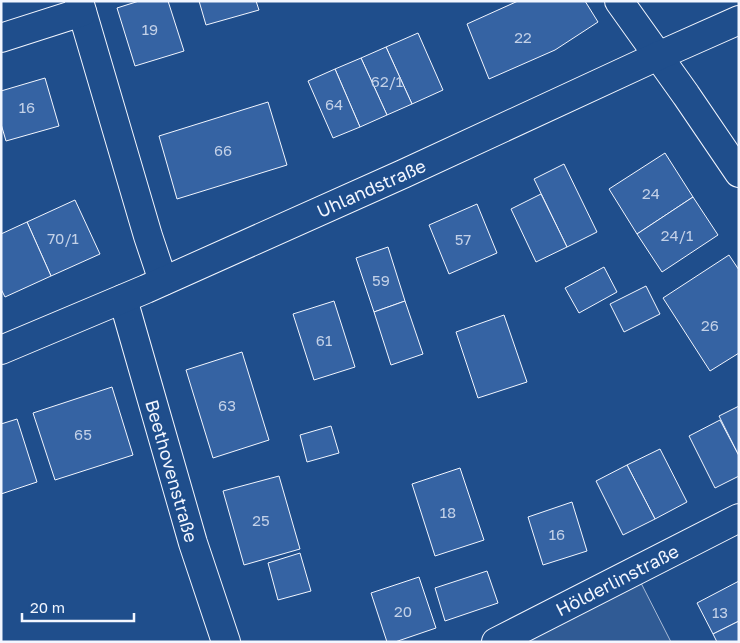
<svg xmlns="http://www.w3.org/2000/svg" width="740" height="643" font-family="'Golos Text',sans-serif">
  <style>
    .built { fill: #305b95; stroke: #a8bbd7 }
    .building { fill: #3563a3; stroke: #f2f6ff }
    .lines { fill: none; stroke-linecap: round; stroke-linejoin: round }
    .minor-casing { stroke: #f2f6ff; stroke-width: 30 }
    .minor { stroke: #1f4e8c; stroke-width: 28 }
    .labels { text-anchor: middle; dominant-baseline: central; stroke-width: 4; stroke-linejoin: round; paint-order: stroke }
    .number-label { font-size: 15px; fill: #c3d1e8 }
    .street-label { font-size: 18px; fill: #f2f6ff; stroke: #1f4e8c }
  </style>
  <rect width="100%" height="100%" fill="#1f4e8c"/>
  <path class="built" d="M641,583l30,59h-145z"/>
  <g class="building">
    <path d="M139,1h29l16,50 -49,15 -18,-58z"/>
    <path d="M199,1h57l3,9 -53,15z"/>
    <path d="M518,1h67l13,21 -43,28 -66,29 -22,-55z"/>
    <path d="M418,33l25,57 -31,14 -26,-57z"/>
    <path d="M386,47l26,57 -25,11 -26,-57z"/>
    <path d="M361,58l26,57 -27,12 -25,-58z"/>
    <path d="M335,69l25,58 -27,11 -25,-57z"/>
    <path d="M45,78l14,48 -53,15 -5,-17v-33z"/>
    <path d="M268,102l19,63 -110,34 -18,-63z"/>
    <path d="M665,153l28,44 -56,37 -28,-45z"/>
    <path d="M564,164l33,68 -30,15 -33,-68z"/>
    <path d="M541,194l26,53 -31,15 -25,-53z"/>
    <path d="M693,197l25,38 -56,37 -25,-38z"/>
    <path d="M75,200l25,54 -49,22 -24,-54z"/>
    <path d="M477,204l20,49 -48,21 -20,-49z"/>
    <path d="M27,222l24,54 -46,21 -4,-8v-55z"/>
    <path d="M388,247l17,54 -31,11 -18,-54z"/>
    <path d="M729,255l10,15v83l-29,18 -47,-73z"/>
    <path d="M604,267l13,25 -38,21 -14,-25z"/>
    <path d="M646,286l14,28 -36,18 -14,-28z"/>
    <path d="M334,301l21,66 -41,13 -21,-66z"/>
    <path d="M405,301l18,53 -32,11 -17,-53z"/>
    <path d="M504,315l23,67 -49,16 -22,-66z"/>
    <path d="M242,352l27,88 -56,18 -27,-88z"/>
    <path d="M112,387l21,68 -78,25 -22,-67z"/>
    <path d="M739,406v50l-20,-40z"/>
    <path d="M17,419l20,63 -36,12v-70z"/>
    <path d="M720,420l19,36v20l-24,12 -26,-52z"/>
    <path d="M331,426l8,27 -32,9 -7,-27z"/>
    <path d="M660,449l27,53 -32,17 -28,-54z"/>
    <path d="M627,465l28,54 -32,16 -27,-54z"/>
    <path d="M460,468l24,72 -49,16 -23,-72z"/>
    <path d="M279,476l21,73 -56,16 -21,-74z"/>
    <path d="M572,502l15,49 -44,14 -15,-48z"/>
    <path d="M300,553l11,38 -33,9 -10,-37z"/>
    <path d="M487,571l11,32 -53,18 -10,-33z"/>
    <path d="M419,577l17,51 -41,14h-8l-16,-49z"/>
    <path d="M739,581v40l-26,13 -16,-31z"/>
    <path d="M739,621v21h-22l-4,-8z"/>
  </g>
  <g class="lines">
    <defs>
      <g id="minor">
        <path d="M79,1l69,235 15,45"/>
        <path d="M619,1l67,94 53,78"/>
        <path d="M1,38l81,-26"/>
        <path d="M123,299l70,244 33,99"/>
        <path d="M1,350l145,-61 257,-115 255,-118 81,-36"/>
        <path d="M496,642l243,-124"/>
      </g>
    </defs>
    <use href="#minor" class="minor-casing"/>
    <use href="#minor" class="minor"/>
  </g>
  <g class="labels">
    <g class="number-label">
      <text x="150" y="29">19</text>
      <text x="523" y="37">22</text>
      <text x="387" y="81">62/1</text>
      <text x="334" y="104">64</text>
      <text x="27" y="107">16</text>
      <text x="223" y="150">66</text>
      <text x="651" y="193">24</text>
      <text x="677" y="235">24/1</text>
      <text x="63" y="238">70/1</text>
      <text x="463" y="239">57</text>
      <text x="381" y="280">59</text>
      <text x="710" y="325">26</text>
      <text x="324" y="340">61</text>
      <text x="227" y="405">63</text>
      <text x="83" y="434">65</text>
      <text x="448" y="512">18</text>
      <text x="261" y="520">25</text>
      <text x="557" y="534">16</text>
      <text x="403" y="611">20</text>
      <text x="720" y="612">13</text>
    </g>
    <g class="street-label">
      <text transform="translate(371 188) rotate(-24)">Uhlandstraße</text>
      <text transform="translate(172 471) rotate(74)">Beethovenstraße</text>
      <text transform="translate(617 580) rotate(-27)">Hölderlinstraße</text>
    </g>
  </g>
  <rect width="740" height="643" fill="none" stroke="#f2f6ff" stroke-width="5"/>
  <path d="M22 613v8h112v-8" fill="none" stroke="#f2f6ff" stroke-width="2.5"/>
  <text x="30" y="613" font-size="15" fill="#f2f6ff" stroke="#1f4e8c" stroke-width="4" paint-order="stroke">20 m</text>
</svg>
